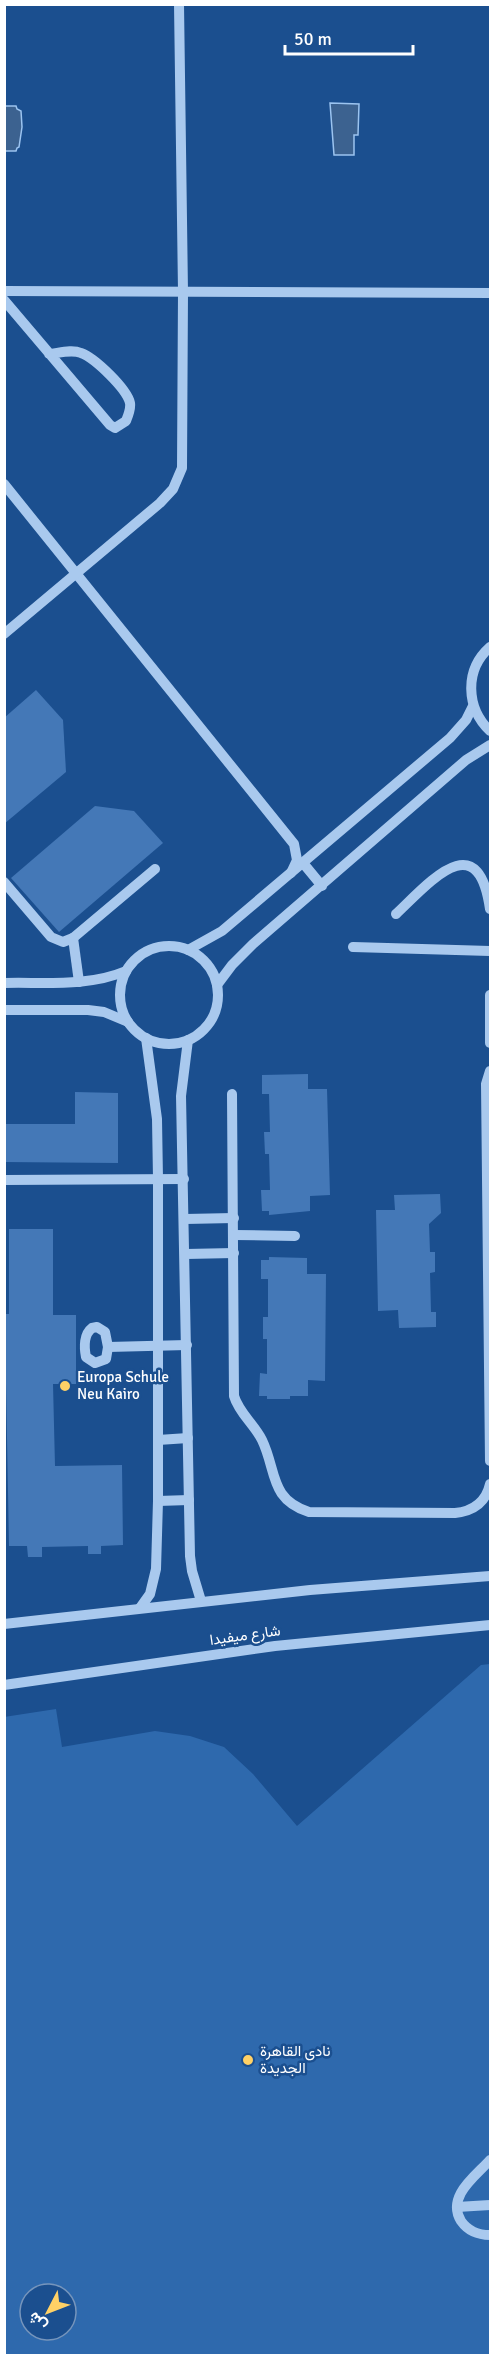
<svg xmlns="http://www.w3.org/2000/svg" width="495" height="2360" font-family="Signika,Vazirmatn,sans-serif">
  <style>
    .green { fill: #2e69ad; fill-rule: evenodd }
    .water { fill: #3c6290; stroke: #9cc4f0; stroke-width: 1.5 }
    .building { fill: #4478b7 }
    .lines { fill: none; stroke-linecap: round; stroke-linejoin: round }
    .minor { stroke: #a9c9ee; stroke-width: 10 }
    .poi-dot { fill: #ffd166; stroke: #1b4f8f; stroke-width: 2 }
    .labels { text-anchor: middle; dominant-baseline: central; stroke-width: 5; stroke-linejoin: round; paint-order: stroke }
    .poi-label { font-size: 15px; fill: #fff; stroke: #1b4f8f; text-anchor: start }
    .street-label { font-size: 15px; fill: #fff; stroke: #1b4f8f }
  </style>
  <rect width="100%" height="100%" fill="#1b4f8f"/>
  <path class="green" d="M490,1664v691h-485l-1,-638 52,-8 6,38 93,-16 35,5 34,11 29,27 44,52 184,-161zM30,2294h36v36h-36z"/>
  <g class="water">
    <path d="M330,103l29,1 -1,31h-4v20h-20z"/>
    <path d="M5,106h11l1,3 4,2 1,16 -3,20 -2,1 -1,3h-11z"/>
  </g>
  <g class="building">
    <path d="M36,690l27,30 3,52 -62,52v-106z"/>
    <path d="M95,806l39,5 29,32 -104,89 -48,-54z"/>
    <path d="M308,1074v15h19l3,106 -20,1v15l-41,4v-4h-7l-1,-21h9l-1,-36h-4l-1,-22h6l-1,-38h-7v-19z"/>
    <path d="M75,1092l43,1v70l-114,-1v-38h71z"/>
    <path d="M440,1194l1,19 -12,11 1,28h5v20l-5,1 1,39h5v15l-37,1 -1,-18 -20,1 -2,-101h19l-1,-15z"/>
    <path d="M9,1229h44v86h23v69h-23l2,82 67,-1 1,80 -22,1v8h-13v-8l-46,1v10h-14l-1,-11h-18l-3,-162h-2v-70h5z"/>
    <path d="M269,1257l38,1v16h19l-1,107 -17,-1v16h-18v3h-23v-3h-8l1,-23 7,1v-35h-4v-22h5v-38h-7v-19h8z"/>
  </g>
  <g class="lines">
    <g class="minor">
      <path d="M4,291l486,2"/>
      <path d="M4,300l106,125 5,3 11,-7c2,-5 5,-12 4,-18 -3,-14 -35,-45 -49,-50 -9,-4 -22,0 -32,1"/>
      <path d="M4,484l290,360 3,16 -6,13"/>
      <path d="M4,634l156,-131 13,-14 9,-21 1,-176 -4,-288"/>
      <path d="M490,647c-26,23 -24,61 0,84"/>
      <path d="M303,863l19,23"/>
      <path d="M4,882l47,55 12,5 10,-4 82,-69"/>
      <path d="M396,914c33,-31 82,-90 94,-5"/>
      <path d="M73,938l6,44"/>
      <circle cx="169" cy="995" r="49"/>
      <path d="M353,947l137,4"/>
      <path d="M188,950l34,-19 228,-193 16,-18 7,-14"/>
      <path d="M4,983c41,-1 84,4 122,-12"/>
      <path d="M217,985l15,-20 21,-21 213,-184 24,-15"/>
      <path d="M490,995v48"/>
      <path d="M4,1010h84l16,2 24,10"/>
      <path d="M188,1040l-7,56 9,460 2,15 9,30"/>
      <path d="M490,1071l-4,13 4,377"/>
      <path d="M232,1094l2,302c5,17 20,28 28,44 15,31 7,59 47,72l146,1c19,-2 31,-11 35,-29"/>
      <path d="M4,1180l180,-1"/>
      <path d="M185,1219l49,-1"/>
      <path d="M234,1235l61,1"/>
      <path d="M186,1254l48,-1"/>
      <path d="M97,1327l8,5 3,15 -2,12 -11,4 -9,-6c-2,-10 -2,-23 6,-29z"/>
      <path d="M108,1347l79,-2"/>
      <path d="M158,1440l30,-2"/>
      <path d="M158,1501l31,-1"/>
      <path d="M140,1608l10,-14 6,-25 2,-68v-322l-1,-60 -11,-81"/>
      <path d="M4,1624l306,-34 180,-14"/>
      <path d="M4,1685l271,-39 215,-21"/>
      <path d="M490,2160c-14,16 -44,36 -29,61 7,10 17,14 29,14"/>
      <path d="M457,2207l33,-2"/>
    </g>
  </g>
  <g class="poi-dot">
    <circle cx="65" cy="1386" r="6"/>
    <circle cx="248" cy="2060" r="6"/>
  </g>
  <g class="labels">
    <g class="poi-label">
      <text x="77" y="1377">Europa Schule<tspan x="77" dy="17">Neu Kairo</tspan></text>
      <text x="260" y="2051">نادى القاهرة<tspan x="260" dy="17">الجديدة</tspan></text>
    </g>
    <g class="street-label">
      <text transform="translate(245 1635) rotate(-8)">شارع ميفيدا</text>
    </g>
  </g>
  <rect width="495" height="2360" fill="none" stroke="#ffffff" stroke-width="12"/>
  <g transform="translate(48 2312) rotate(228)"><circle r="28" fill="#1b4f8f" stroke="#7695bc" stroke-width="1.5"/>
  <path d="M0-4.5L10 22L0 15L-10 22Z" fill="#ffd166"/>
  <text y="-9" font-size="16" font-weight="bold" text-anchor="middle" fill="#ffffff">ش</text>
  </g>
  <path d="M285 45v9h128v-9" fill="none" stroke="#ffffff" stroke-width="3"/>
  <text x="294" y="45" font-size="18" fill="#ffffff" stroke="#1b4f8f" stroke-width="4.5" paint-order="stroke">50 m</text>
</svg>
